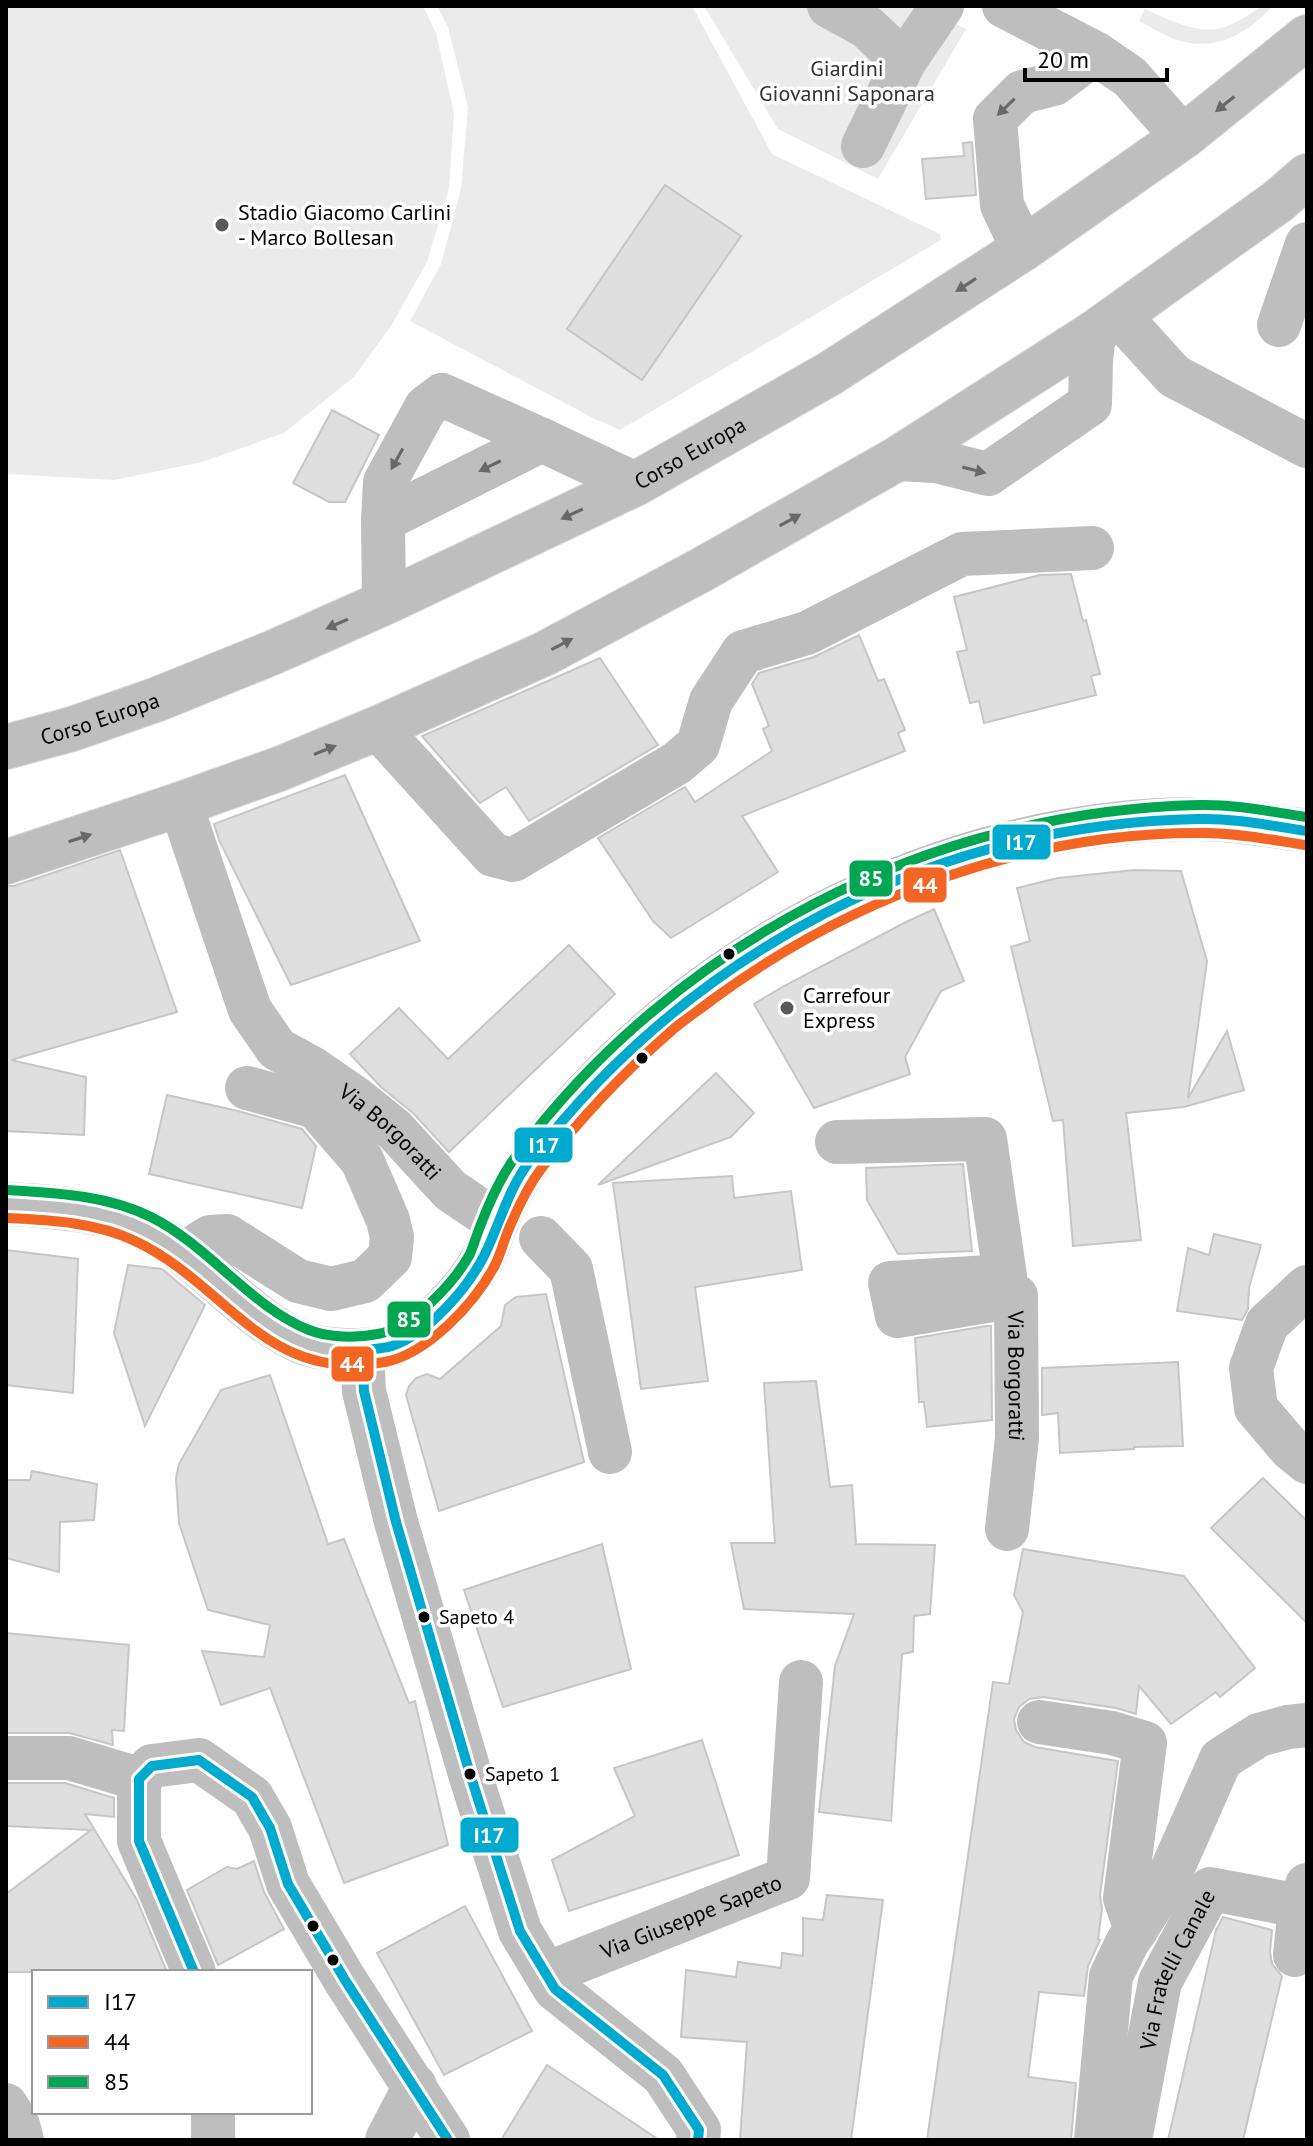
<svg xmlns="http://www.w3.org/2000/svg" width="1313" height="2146" font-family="'PT Sans',sans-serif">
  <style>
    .green { fill: #ebebeb }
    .building { fill: #dfdfdf; stroke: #c6c6c6; stroke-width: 2 }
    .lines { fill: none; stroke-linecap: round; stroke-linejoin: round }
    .major-casing { stroke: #dbdbdb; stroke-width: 46 }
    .minor { stroke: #bebebe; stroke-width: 44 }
    .major { stroke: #bebebe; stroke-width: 44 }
    .bus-1-casing { stroke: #fff; stroke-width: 16 }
    .bus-2-casing { stroke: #fff; stroke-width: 16 }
    .bus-3-casing { stroke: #fff; stroke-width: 16 }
    .bus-1 { stroke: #00a9ce; stroke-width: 10 }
    .bus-2 { stroke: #f26522; stroke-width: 10 }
    .bus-3 { stroke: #00a651; stroke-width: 10 }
    .oneway { fill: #686868 }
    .poi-dot { fill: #595959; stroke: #fff; stroke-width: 3 }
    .bus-dot { fill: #000; stroke: #fff; stroke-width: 3 }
    .labels { text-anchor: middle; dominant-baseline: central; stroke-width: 7; stroke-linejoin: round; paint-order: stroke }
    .bus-label { font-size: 20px; fill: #000; stroke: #fff; text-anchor: start }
    .park-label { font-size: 22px; fill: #323232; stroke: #fff }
    .poi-label { font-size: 22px; fill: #000; stroke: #fff; text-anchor: start }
    .street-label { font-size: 22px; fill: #000; stroke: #fff }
    .line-badge { stroke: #fff; stroke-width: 3 }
    .badge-label { font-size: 22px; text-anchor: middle; font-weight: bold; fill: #fff }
  </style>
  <rect width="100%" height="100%" fill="#fff"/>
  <g class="green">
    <path d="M6,6h417l13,27 18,81 -5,74 -22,74 -36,64 -37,51 -70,56 -82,29 -88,18 -108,-6z"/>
    <path d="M437,6h255l80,148 168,80 1,6 -321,190 -25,-11 -185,-98 31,-57 20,-75 7,-82 -20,-80z"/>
    <path d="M704,6h214l48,23 -88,150 -100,-50z"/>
    <path d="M1263,6h10c-24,25 -51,44 -88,36 -16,-3 -32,-14 -46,-21l6,-12c26,11 56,29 85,16 11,-5 22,-13 33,-19z"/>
  </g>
  <g class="building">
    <path d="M972,142l4,53 -50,4 -4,-40 42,-3 -1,-13z"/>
    <path d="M665,185l76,51 -99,144 -75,-51z"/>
    <path d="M332,410l47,25 -34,67h-16l-36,-19z"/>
    <path d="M1071,574l12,47 3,-1 14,54 -9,2 5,19 -112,28 -5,-22 -9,2 -13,-51 10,-2 -13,-53 86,-22z"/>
    <path d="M859,635l19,46 6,-2 21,51 -7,3 7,18 -163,65 36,56 -107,66 -18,-17 -55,-83 87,-51 10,15 77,-51 -9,-22 6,-3 -17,-42 7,-11 55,-16z"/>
    <path d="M600,658l58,87 -129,76 -23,-34 -26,16 -58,-67z"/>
    <path d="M345,775l75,166 -129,44 -72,-145 -5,-16z"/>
    <path d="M120,850l57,162 -166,48 75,17 -2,58 -78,-4v-245h8z"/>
    <path d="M1134,870l47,1 26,90 -19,137 39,-67 17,59 -60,17 -58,6 15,127 -68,6 -10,-126 -10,1 -42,-174 19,-6 -13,-53 41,-10z"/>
    <path d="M934,909l30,72 -23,10 -36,66 5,17 -96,34 -60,-104 30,-18 122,-64z"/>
    <path d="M569,945l46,49 -166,158 -36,-39 -32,-26 -31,-33 49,-46 49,51z"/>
    <path d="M716,1073l38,40 -23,24 -133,48z"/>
    <path d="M167,1095l71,16 64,18 14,17 -14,62 -153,-34z"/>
    <path d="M963,1164l9,87 -74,3 -31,-54 -1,-32z"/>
    <path d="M732,1176l2,22 57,-7 11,79 -107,17 13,94 -67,8 -28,-206z"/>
    <path d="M1214,1234l47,11 -12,43 -1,21 -6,11 -65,-9 11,-63 21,7z"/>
    <path d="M6,1250l72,9 -5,134 -67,-8z"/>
    <path d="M128,1265l34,4 43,36 -60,121 -31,-93z"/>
    <path d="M546,1294l38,168 -145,49 -33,-116 3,-9 7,-8 11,-4 13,5 61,-53 4,-21 11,-8z"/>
    <path d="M986,1326h5l1,94 -65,7 -3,-25h-5l-4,-64z"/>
    <path d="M1178,1362l5,84 -49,1v2l-74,4 -2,-40 -16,2v-47z"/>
    <path d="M270,1375l58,169 16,-5 65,164 6,-2 33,144 -104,38 -74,-195 -49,17 -19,-54 62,6 6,-32 -62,-15 -29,-87 -3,-45 3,-14 42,-74z"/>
    <path d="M816,1381l14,106 22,-2 4,59 79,1 -5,69 -16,2 -1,36 -11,2 -11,167 -72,-9 16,-146 19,-52 -110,-5 -13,-66h44l-11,-160z"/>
    <path d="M32,1471l65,13 -3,36 -34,2 -1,50 -53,-14v-78h24z"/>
    <path d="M1263,1478l44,43v102l-96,-95z"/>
    <path d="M602,1544l29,125 -128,38 -39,-117z"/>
    <path d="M1023,1549l161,27 71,92 -35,29 -4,-5 -45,32 -32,-38 -3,28 -20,-6 -73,-11 -14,2 -10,8 -5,12 2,11 8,12 11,5 83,14 -18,134 2,14 -4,30 2,1 -12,26 -4,30 -45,-4 -11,85 48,6 -5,57h-144l66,-458 16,2 14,-72 -9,-17z"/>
    <path d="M6,1633l123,12 -5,86 -12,-1 1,15 -44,-12h-63z"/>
    <path d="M702,1740l37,115 -170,56 -17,-51 83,-44 -21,-48z"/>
    <path d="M6,1783h59l49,15v19l-29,-3 52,86 30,72h-161v-78l85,-64 -85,-4z"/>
    <path d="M254,1861l10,31 20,37 -66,36 -31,-75 40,-23 10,2z"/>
    <path d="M827,1895l56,5 -32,240h-111l7,-98 -66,-5 5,-67 50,7 2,-15 43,6 1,-15 21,3v-38l20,2z"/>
    <path d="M465,1906l67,125 -88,44 -67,-122z"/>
    <path d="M1223,1917l49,13 -2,22 2,12 10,12 -39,164h-75l48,-210z"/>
    <path d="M547,2065l112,75h-158z"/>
  </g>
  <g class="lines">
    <defs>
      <g id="major">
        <path id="s5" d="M6,747l66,-18 86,-30 116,-47 110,-49 251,-119 194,-110 194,-125 160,-112 124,-100"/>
        <path d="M6,862l172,-57 101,-36 99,-41 166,-74 159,-85 194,-110 197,-126 183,-131 30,-26"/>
      </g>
    </defs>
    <use href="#major" class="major-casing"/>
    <g class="minor">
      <path d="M829,6l38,21 37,35 -41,84"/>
      <path d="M1004,6l91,47 35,24 53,60"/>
      <path d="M904,62l38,-56"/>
      <path d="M1023,249l-21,-44 -7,-86 27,-27 32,-8 41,-31"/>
      <path d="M1121,314l13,18 40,44 133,70"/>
      <path d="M1279,325l28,-81"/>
      <path d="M897,459l39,2 52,13 102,-70 1,-43 3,-28"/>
      <path d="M383,520l2,-38 41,-75 16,-12 100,45"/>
      <path d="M384,603l-1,-83 159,-80 93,44"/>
      <path d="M378,728l115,127 20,5 164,-97 21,-18 13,-44 32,-49 64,-19 155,-79 130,-6"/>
      <path id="s1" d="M178,805l8,15 64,190 27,39 35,19 42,29 41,33 55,60 47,32"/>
      <path id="s2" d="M837,1142l148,-3 20,137 -115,7 7,33 119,-20 1,142 -10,91"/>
      <path d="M6,1204c44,2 97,6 137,25 60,28 98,86 158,113 17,7 36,8 54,8 11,0 28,-1 38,-5 32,-12 73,-56 89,-85 6,-11 9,-25 14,-36 9,-22 19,-43 33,-62 151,-207 413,-343 670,-343 36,0 72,7 108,12"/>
      <path d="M541,1238l30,31 39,183"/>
      <path d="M185,1253l25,-16 17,-1 71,45 33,8 34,-8 25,-24 2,-20 -4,-17 -26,-60 -46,-53 -69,-19"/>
      <path d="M1307,1287l-40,37 -16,44 5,40 35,41 16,13"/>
      <path d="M362,1350l2,41 32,131 74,252 50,157 35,58 108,86 36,55 -1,10"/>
      <path d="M1039,1722l73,11 33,10 -20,155 11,32"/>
      <path d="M6,1758h63l70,21"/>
      <path d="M1295,1955l5,-49 7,-21"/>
      <path d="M194,1972l-55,-131v-62l13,-13 47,-6 53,37 18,31 18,56 57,96 103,160"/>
      <path id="s3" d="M546,1974l242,-96 13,-196"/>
      <path d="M6,2105l12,20 4,15"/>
      <path d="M213,2112v28"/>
      <path d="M387,2140l28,-54"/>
      <path d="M1096,2140l15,-164 16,-33 40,-62 54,-122 38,-24 29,-8 19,-2"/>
      <path id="s4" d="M1130,2140l30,-158 50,-93 90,17"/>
    </g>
    <use href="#major" class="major"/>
    <defs>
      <g id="bus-1">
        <path d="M362,1350c10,-1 20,-1 30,-4 36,-12 76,-58 93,-92 15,-31 23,-64 44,-92 162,-211 404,-338 670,-343 36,-1 72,7 108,12"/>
        <path d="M362,1350l2,41 32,131 74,252 50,157 35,58 108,86 36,55 -1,10"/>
        <path d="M194,1972l-55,-131v-62l13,-13 47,-6 53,37 18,31 18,56 57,96 103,160"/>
      </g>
      <path id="bus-2" d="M6,1218c43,2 90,4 129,23 92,43 130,143 250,121 42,-8 89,-58 109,-95 6,-11 9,-24 14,-36 9,-22 19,-43 33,-62 38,-49 81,-95 128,-136 13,-12 29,-22 43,-33 139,-103 318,-169 493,-167 33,0 67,7 100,12"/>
      <path id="bus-3" d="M7,1190c48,3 100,5 144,27 58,29 100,90 158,113 20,8 48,8 69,4 34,-6 76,-51 92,-80 4,-10 7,-20 11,-30 9,-23 20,-48 35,-68 160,-215 416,-345 683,-351 36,-1 72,7 108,12"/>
    </defs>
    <use href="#bus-1" class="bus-1-casing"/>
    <use href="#bus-2" class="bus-2-casing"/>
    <use href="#bus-3" class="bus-3-casing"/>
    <use href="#bus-1" class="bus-1"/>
    <use href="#bus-2" class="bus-2"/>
    <use href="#bus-3" class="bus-3"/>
  </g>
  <defs><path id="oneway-solid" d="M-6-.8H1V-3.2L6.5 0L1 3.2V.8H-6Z" transform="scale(2)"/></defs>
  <g class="oneway">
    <use href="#oneway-solid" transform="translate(1225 104) rotate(141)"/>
    <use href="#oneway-solid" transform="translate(1006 107) rotate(136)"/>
    <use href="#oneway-solid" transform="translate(966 285) rotate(147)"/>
    <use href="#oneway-solid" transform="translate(397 459) rotate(119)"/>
    <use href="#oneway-solid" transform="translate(490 466) rotate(154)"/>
    <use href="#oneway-solid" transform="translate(974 470) rotate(14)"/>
    <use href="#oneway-solid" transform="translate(572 514) rotate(155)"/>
    <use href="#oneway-solid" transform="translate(790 520) rotate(-29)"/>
    <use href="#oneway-solid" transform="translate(337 624) rotate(156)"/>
    <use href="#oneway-solid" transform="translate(562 644) rotate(-28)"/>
    <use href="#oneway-solid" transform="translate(325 750) rotate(-22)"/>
    <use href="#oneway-solid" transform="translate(80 838) rotate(-18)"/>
  </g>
  <g class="poi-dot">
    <circle cx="222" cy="225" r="8"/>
    <circle cx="787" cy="1008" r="8"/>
  </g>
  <g class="bus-dot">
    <circle cx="729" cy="954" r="7"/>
    <circle cx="642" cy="1058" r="7"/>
    <circle cx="424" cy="1617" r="7"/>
    <circle cx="470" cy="1774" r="7"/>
    <circle cx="313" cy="1926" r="7"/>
    <circle cx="333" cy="1960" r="7"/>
  </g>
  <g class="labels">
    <g class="bus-label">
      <text x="439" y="1617">Sapeto 4</text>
      <text x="485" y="1774">Sapeto 1</text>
    </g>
    <g class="park-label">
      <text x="847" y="68">Giardini<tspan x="847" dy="25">Giovanni Saponara</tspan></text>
    </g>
    <g class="poi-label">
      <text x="238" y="212">Stadio Giacomo Carlini<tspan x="238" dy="25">- Marco Bollesan</tspan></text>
      <text x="803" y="995">Carrefour<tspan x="803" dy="25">Express</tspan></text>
    </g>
    <g class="street-label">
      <text stroke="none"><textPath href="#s5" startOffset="746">Corso Europa</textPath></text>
      <text stroke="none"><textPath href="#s5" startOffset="98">Corso Europa</textPath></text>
      <text stroke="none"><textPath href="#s1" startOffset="406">Via Borgoratti</textPath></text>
      <text stroke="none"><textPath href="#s2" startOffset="636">Via Borgoratti</textPath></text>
      <text stroke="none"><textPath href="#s3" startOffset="156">Via Giuseppe Sapeto</textPath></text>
      <text stroke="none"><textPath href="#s4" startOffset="178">Via Fratelli Canale</textPath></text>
    </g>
  </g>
  <g class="line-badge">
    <rect x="991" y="823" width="61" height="38" rx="8" fill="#00a9ce"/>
    <rect x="848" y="859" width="46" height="39" rx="8" fill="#00a651"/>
    <rect x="902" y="866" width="46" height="38" rx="8" fill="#f26522"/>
    <rect x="513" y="1126" width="61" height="38" rx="8" fill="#00a9ce"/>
    <rect x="386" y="1300" width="46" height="39" rx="8" fill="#00a651"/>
    <rect x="330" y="1345" width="45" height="38" rx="8" fill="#f26522"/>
    <rect x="459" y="1816" width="61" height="38" rx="8" fill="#00a9ce"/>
  </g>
  <g class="badge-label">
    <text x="1021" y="850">I17</text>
    <text x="871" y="886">85</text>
    <text x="925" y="893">44</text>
    <text x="544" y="1153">I17</text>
    <text x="409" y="1327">85</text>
    <text x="352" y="1372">44</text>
    <text x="489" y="1843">I17</text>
  </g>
  <rect width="1313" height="2146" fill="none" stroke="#000000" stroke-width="16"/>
  <rect x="32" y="1970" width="280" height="144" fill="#ffffff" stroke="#999999" stroke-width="2"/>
  <rect x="48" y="1996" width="40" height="12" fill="#00a9ce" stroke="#999999" stroke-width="2"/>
  <text x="104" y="2010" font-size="24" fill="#000000">I17</text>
  <rect x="48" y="2036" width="40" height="12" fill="#f26522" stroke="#999999" stroke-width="2"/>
  <text x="104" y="2050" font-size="24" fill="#000000">44</text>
  <rect x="48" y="2076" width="40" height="12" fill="#00a651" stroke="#999999" stroke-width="2"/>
  <text x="104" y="2090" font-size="24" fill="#000000">85</text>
  <path d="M1025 68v12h142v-12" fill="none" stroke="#000000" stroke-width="4"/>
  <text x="1037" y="68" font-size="24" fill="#000000" stroke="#ffffff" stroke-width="6" paint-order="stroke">20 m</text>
</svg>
